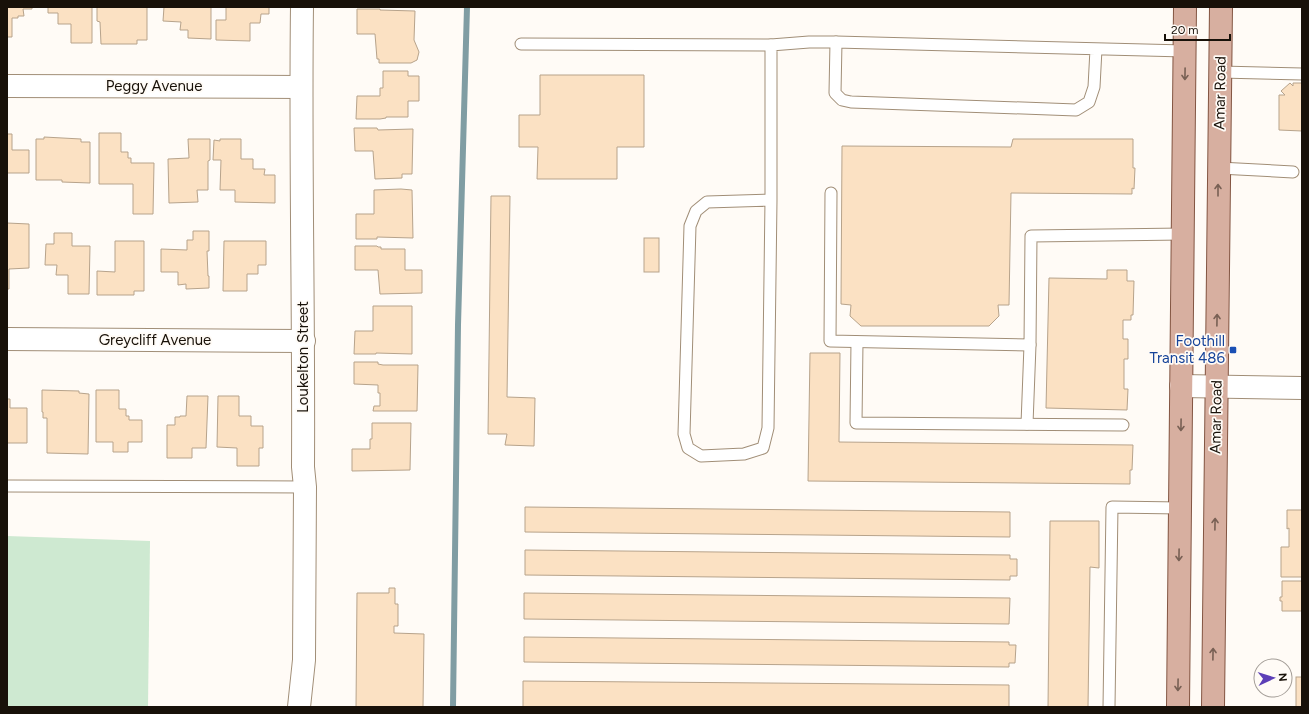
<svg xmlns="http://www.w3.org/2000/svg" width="1309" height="714" font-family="Figtree,sans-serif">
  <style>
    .green { fill: #cee9d1 }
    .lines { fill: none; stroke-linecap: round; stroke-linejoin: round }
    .stream { stroke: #809da3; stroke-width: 6 }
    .building { fill: #fbe1c3; stroke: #b7a38b }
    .lane-casing { stroke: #a18e77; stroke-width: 13 }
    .street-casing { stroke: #a18e77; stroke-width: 24 }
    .primary-casing { stroke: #835542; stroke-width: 24 }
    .lane { stroke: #fff; stroke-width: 11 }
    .street { stroke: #fff; stroke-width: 22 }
    .primary { stroke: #d7afa0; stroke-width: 22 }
    .oneway { stroke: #786054 }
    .transit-dot { fill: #1a4fb4; stroke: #fffbf6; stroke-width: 1.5 }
    .labels { text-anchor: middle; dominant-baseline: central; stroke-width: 3.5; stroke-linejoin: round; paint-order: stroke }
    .street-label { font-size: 15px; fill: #181109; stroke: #fffbf6 }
    .transit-label { font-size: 15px; fill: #164399; stroke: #fffbf6; text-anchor: end }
  </style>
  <rect width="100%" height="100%" fill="#fffbf6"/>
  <path class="green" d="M7,536l143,5 -2,166h-141z"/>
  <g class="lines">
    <path class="stream" d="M453,707l5,-382 9,-318"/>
  </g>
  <g class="building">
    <path d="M7,7h25v2h-9l1,7h-6v2h-6v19h-5z"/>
    <path d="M48,7h44v36h-21v-19h-13v-11h-10z"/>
    <path d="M97,7h50v33h-10v4h-36l-1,-22 -3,-1z"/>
    <path d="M164,7h47v32l-23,-1v-8h-8l1,-8 -18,-1z"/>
    <path d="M226,7h43v7h-8l-1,9h-10v18l-34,-1v-20h10z"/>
    <path d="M357,9h23v1l35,1 -1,29 5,12 -2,8 -6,3h-32v-4h-2l-2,-25h-18z"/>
    <path d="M383,71h25v5h11v25h-11v16h-22v1l-6,1h-24l1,-23h23v-8h3z"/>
    <path d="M540,75h104v72h-27v32h-80l1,-32h-19v-32h21z"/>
    <path d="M1290,83l3,3v-3h9v48l-23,-1v-35h6l-4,-4z"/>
    <path d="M354,128h23l1,2 35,-1 -1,45h-10v4l-27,1 -2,-28h-18z"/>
    <path d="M99,133h22v19h7v6h3v5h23l-1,51h-20v-30h-34z"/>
    <path d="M7,134h5v16h17v23h-22z"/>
    <path d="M44,137l37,2v3h9v41l-28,-1v-2h-26v-41h8z"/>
    <path d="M188,139h22v21l-2,1v29h-11l1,12 -29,1 -1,-44 21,-1z"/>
    <path d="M220,139h21v20h12v10h12l-1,6h11v28l-40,-1v-12h-15l1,-30h-8l1,-20 6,1z"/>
    <path d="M1013,139h120v29h2l-1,21 -2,-1v6l-121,-1 -2,112h-11l1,11 -10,10h-128l-11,-10 1,-11 -10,-1 1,-158 169,1z"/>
    <path d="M401,189l11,1 1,48 -36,-1v2h-21v-25h18v-24z"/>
    <path d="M491,196h19l-3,201 28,1 -1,48 -29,-1 2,-11h-19z"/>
    <path d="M7,223l22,1v44l-20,1v20h-2z"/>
    <path d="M193,231h16v20h-2l1,25h1v12l-23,1v-5l-8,1v-13h-17v-23l26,1v-10h6z"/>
    <path d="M54,233h18v13h18l-1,48h-21v-19h-12l1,-10h-12l1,-21h8z"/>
    <rect x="644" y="238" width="15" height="34"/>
    <path d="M115,241h29v50h-10v4h-37v-24l18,1z"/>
    <path d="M224,241h42v24h-8v9h-11v17h-24z"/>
    <path d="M355,246h22l1,1h3v2h24v21h17v23l-42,1 -2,-24h-23z"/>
    <path d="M1107,270h20v11h7l-1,34h-2v5h-8v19h5v20h-4v30h4l-1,21 -81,-2 3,-130 58,1z"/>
    <path d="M373,306h39v48l-36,-1v1h-22l1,-23h18z"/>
    <path d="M810,353h30l-1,89 294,3 -1,25h-2v14l-322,-3z"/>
    <path d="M354,362h24v2l5,1h35l-1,46h-44l1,-5h6v-13h-2v-8l-24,-1z"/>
    <path d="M42,390l37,1v2l10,1 -1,60 -41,-1v-35h-4v-6h-1z"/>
    <path d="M96,390h23v19h7v7h3v4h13v22h-14v10h-15v-10h-17z"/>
    <path d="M187,396h21l-2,52h-14v10h-25v-33h8v-8h5v-1h6z"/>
    <path d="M218,396h21v20h12v10h12v22h-4v18h-22v-18l-20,-1z"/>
    <path d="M7,399h3v9h17v35h-20z"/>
    <path d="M372,423h39l-1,47 -58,1v-22h18v-10h2z"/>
    <path d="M525,507l485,5v25l-485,-5z"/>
    <path d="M1287,510h15v67h-21v-30h8v-19l-2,1z"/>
    <path d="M1050,521h49v47l-9,-1 -2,140h-40z"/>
    <path d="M525,550l485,5v4h7v17h-7v4l-485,-5z"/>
    <path d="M1282,581h20v30h-20v-10h-2v-4h2z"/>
    <path d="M389,588h6v16h3v22h-4v7l30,1 -1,73h-67l1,-114h32z"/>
    <path d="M524,593l486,5 -1,26 -485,-5z"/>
    <path d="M524,637l485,5v3h7l-1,18h-6v4l-485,-5z"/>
    <rect x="1296" y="677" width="6" height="30"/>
    <path d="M523,681l486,4v22h-486z"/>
  </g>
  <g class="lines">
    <defs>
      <g id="lane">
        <path d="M521,44l250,1"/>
        <path d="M1096,49l-2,38 -5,15 -13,8 -225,-8 -9,-2 -7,-7 1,-51 349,9"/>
        <path d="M1220,72l82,2"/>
        <path d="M1219,168l74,4"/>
        <path d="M831,193l-1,148 200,4 1,-109 152,-2"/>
        <path d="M771,200l-64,2 -11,9 -6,15 -6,208 4,14 13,8 43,-2 19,-6 5,-20 3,-228v-155l38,-3h27"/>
        <path d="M857,342l-1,81 267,2"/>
        <path d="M1027,424l3,-79"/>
        <path d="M7,486l298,1"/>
        <path d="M1109,707l3,-200 68,1"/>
      </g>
      <g id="street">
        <path d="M7,86l294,1"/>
        <path d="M7,339l297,2"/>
        <path d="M1181,386l121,2"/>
        <path d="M299,707l5,-47 1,-173 -2,-20c1,-153 -3,-307 -1,-460"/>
      </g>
      <g id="primary">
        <path d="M1178,707l7,-700"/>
        <path d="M1213,707l8,-700"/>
      </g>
    </defs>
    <use href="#lane" class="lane-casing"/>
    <use href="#street" class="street-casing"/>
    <use href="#primary" class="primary-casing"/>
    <use href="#lane" class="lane"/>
    <use href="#street" class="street"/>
    <use href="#primary" class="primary"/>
  </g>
  <defs><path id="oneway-shaft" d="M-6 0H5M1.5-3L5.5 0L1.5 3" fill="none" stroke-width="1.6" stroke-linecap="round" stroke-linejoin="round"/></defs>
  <g class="oneway">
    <use href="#oneway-shaft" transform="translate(1185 74) rotate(91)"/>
    <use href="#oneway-shaft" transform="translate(1218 190) rotate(-90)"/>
    <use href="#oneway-shaft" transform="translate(1217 320) rotate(-89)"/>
    <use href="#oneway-shaft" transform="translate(1181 425) rotate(91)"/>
    <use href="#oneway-shaft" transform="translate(1215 524) rotate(-89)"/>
    <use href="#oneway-shaft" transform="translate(1179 555) rotate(91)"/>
    <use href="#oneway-shaft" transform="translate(1213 654) rotate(-89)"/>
    <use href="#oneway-shaft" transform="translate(1178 685) rotate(91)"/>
  </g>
  <rect class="transit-dot" x="1229" y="346" width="8" height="8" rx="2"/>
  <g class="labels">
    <g class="street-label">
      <text x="154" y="86">Peggy Avenue</text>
      <text transform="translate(1220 93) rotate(-89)">Amar Road</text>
      <text x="155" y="340">Greycliff Avenue</text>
      <text transform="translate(303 357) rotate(-90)">Loukelton Street</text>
      <text transform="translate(1216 417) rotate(-89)">Amar Road</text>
    </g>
    <g class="transit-label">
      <text x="1225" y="341">Foothill<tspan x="1225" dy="17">Transit 486</tspan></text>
    </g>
  </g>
  <rect width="1309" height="714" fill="none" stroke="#181109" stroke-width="16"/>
  <g transform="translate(1273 678) rotate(86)"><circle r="19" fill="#fffbf6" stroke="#a39d97"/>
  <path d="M0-3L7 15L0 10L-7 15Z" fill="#5c3fb7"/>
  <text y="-6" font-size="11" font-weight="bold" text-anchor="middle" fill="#181109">N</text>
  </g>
  <path d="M1165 34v6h65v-6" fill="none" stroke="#181109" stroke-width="2"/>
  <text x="1171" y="34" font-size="12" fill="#181109" stroke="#fffbf6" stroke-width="3" paint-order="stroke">20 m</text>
</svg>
